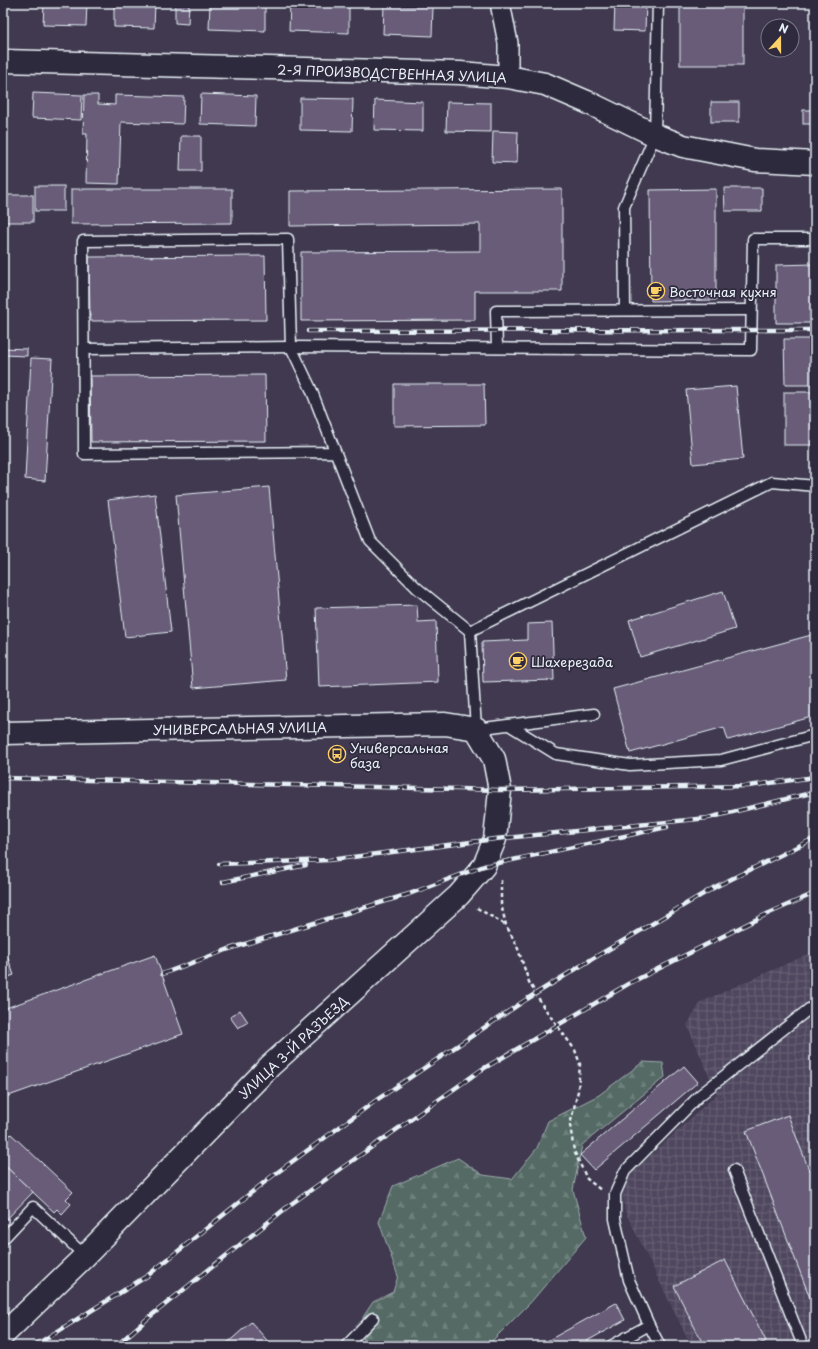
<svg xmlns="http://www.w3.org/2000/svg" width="818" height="1349" font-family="'Playpen Sans',sans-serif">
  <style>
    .industrial { fill: url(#industrial-grid) }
    .forest { fill: url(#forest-firs); stroke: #9eaeae }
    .building { fill: #675c78; stroke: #e8f1f8 }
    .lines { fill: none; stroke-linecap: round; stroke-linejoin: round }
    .service-casing { stroke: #e8f1f8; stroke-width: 13 }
    .minor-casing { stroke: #e8f1f8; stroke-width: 22 }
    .tertiary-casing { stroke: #e8f1f8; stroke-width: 25 }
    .path { stroke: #e8f1f8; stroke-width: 2.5; stroke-dasharray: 4 3; stroke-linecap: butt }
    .service { stroke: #2f2a3d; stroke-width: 10 }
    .minor { stroke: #2f2a3d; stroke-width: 19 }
    .tertiary { stroke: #2f2a3d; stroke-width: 22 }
    .rail-casing { stroke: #e8f1f8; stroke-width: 4.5 }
    .rail { stroke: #2f2a3d; stroke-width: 3; stroke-dasharray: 9; stroke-linecap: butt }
    .labels { text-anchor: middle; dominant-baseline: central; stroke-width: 3.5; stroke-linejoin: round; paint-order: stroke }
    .street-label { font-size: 13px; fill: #e8f1f8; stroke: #2f2a3d }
    .poi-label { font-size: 13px; fill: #e8f1f8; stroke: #2f2a3d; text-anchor: start }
  </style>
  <defs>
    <pattern id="industrial-grid" width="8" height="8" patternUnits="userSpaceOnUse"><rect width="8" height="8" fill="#4f475e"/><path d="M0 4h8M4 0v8" fill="none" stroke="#686276"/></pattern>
    <pattern id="forest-firs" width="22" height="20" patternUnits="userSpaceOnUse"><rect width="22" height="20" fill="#556a65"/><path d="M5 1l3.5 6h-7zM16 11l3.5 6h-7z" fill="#6d807c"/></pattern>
  </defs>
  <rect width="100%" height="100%" fill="#40394f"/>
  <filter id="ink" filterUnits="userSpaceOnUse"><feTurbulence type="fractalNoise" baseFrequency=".025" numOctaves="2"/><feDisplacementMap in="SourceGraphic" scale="8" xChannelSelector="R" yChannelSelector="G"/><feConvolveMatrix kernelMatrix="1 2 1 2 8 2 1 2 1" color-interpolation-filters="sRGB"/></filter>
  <g filter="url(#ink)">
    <path class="industrial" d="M815,951v395h-124l-66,-135 -3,-18 10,-20 85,-79 -30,-69 14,-23z"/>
    <path class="forest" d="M643,1062l20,1 2,14 -83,68 -9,45 13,47 -55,65 -44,44h-123l-1,-29 10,-15 20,-10 5,-16 -19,-54 14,-36 65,-28 25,17 29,4 25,-31 11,-27 51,-26z"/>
    <g class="building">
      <path d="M3,3h1l-1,21z"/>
      <path d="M44,3h43l-1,23 -43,-1z"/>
      <path d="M114,3h41l-1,25 -40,-1z"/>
      <path d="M175,3h14l-1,21 -13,-1z"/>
      <path d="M210,3h55v28l-56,-2z"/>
      <path d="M290,3h59v30l-60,-2z"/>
      <path d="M615,3h31l-1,28 -31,-1z"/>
      <rect x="680" y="3" width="63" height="62"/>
      <path d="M384,5l49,1 -1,30 -49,-2z"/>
      <path d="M3,91h4l-1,26h-3z"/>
      <path d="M33,93l49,2 -1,25 -49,-2z"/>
      <path d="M201,94l55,2 -1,30 -55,-2z"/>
      <path d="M84,95h14v9l17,1v-10l69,2 -1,27 -62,-2 -2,62 -33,-1 1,-49h-4z"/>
      <path d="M300,98l53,1 -1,32 -52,-1z"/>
      <path d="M375,100l48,2v29l-49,-1z"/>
      <path d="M447,102l44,1v29l-45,-1z"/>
      <rect x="711" y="102" width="28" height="20"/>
      <rect x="803" y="110" width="12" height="14"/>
      <path d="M493,131l25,1 -1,31 -25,-1z"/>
      <path d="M181,136h20v35h-21z"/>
      <rect x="35" y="186" width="29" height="25"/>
      <path d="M724,188h38v23h-37z"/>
      <path d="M71,189h161v34l-161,1z"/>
      <path d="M562,189v102h-87v29l-174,1v-69l179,-1v-27l-190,2v-35z"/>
      <path d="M716,189v111l-65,1 -1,-111z"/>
      <rect x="3" y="195" width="30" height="27"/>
      <path d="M265,256l1,64 -176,1 -1,-64z"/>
      <path d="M815,264v59h-39v-58z"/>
      <path d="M784,339h31v46h-30z"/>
      <path d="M3,348l24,1v7l-24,-1z"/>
      <path d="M31,358l21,1 -7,122 -20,-2z"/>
      <path d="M265,375l1,66 -175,1 -1,-66z"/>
      <path d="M394,384h90l1,41 -91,1z"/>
      <path d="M736,386l7,73 -50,5 -7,-74z"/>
      <rect x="784" y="392" width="31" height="53"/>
      <path d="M269,487l17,193 -93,8 -17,-193z"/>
      <path d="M155,494l16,138 -46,5 -17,-137z"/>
      <path d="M723,591l12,38 -95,28 -11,-37z"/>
      <path d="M417,605l1,17 18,-1 2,61 -119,5 -3,-79z"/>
      <path d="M552,623l2,57 -71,2 -1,-40 45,-2v-16z"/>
      <path d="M815,634v82l-87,24 -4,-13 -94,26 -17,-64z"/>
      <path d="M3,944l11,31 -11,4z"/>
      <path d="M155,955l28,79 -180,64v-89z"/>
      <path d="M815,973v16l-6,-13z"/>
      <path d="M240,1010l8,12 -10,6 -8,-11z"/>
      <path d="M684,1066l14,16 -104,88 -14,-15z"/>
      <path d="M788,1115l21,55 6,-2v143l-69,-180z"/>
      <path d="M11,1134l62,58 -7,7 5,5 -9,10 -5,-5 -3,3 -51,-48v-23z"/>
      <path d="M3,1164l30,28 -30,31z"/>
      <path d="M725,1260l41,81 -11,5h-51l-30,-60z"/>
      <path d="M616,1303l9,17 -47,26h-40z"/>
      <path d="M251,1322l21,24h-48z"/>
    </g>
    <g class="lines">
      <defs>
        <g id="service">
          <path d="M625,310l-1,-103 31,-72 3,-132"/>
          <path d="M497,348l-1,-37 255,-1"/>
          <path d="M84,349l207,-2 460,3 2,-111h62"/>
          <path d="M335,452l-251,2 -1,-213 205,-2 3,108 20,42 59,152 47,47 53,43 6,98 118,-15"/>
          <path d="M470,631l302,-149 43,4"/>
          <path d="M509,725l47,29 74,11 91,-5 94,-25"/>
          <path d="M734,1170l69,176"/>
          <path d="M3,1239l30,-32 52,49"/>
          <path d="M346,1346l27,-28"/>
          <path d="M611,1346l38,-21"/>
          <path d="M660,1346l-11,-21 -20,-45 -14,-61v-25l10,-23 75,-76 109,-86 6,-2"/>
        </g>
        <path id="minor" d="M500,3l8,40v34"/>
        <g id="tertiary">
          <path d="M3,61l457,12 48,4 37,7 42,18 68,33 28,11 72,14 60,3"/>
          <path d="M3,733l442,-9 31,5 18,30 6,31 -5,49 -11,27 -25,29 -189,171 -185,190 -82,79"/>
        </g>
      </defs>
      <use href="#service" class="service-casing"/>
      <use href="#minor" class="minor-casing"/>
      <use href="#tertiary" class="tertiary-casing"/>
      <g class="path">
        <path d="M501,880v24l5,21 11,21 12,36 14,24 32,44 5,14 -2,27 -8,34 4,26 13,28 14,11"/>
        <path d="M477,908l29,17"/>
      </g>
      <use href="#service" class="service"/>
      <use href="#minor" class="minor"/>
      <use href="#tertiary" class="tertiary"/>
      <defs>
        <g id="rail">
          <path d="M308,331l507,-1"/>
          <path d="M3,778l497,12 248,-4 67,-9"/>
          <path d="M219,864l110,-4 166,-21 213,-21 107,-26"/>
          <path d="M223,882l83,-17"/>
          <path d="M162,974l67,-25 180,-55 75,-28 183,-39"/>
          <path d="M34,1346l113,-70 124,-99 107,-78 149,-100 65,-40 123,-72 100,-49"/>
          <path d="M116,1346l31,-27 144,-115 190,-134 147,-86 139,-70 48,-21"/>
        </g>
      </defs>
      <use href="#rail" class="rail-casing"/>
      <use href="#rail" class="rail"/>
    </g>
  </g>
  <defs>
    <symbol id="cafe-ring" viewBox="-11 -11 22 22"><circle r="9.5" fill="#2f2a3d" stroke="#ffd166" stroke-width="1.5"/><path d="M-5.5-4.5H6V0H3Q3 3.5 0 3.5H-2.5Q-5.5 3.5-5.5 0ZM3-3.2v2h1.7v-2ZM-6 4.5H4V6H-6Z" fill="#ffd166"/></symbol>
    <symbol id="bus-ring" viewBox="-11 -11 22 22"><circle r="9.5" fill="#2f2a3d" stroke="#ffd166" stroke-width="1.5"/><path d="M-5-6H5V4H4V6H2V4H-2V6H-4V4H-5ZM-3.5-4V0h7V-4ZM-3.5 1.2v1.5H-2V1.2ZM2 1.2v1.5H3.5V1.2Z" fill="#ffd166"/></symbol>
  </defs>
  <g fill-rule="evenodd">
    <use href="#cafe-ring" x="646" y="281" width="20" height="20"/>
    <use href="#cafe-ring" x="508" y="651" width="20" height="20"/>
    <use href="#bus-ring" x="327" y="744" width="20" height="20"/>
  </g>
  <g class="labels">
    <g class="street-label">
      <text transform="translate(392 73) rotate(2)">2-Я ПРОИЗВОДСТВЕННАЯ УЛИЦА</text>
      <text transform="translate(240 728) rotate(-1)">УНИВЕРСАЛЬНАЯ УЛИЦА</text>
      <text transform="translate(293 1047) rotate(-43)">УЛИЦА 3-Й РАЗЪЕЗД</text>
    </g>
    <g class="poi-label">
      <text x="669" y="291">Восточная кухня</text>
      <text x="531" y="661">Шахерезада</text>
      <text x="350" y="747">Универсальная<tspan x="350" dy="15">база</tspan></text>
    </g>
  </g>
  <rect width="818" height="1349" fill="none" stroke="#2f2a3d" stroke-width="16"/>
  <rect x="8" y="8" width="802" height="1333" fill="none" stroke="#e8f1f8" stroke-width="1.5" filter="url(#ink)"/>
  <g transform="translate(780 38) rotate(21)"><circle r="19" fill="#2f2a3d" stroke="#797a88"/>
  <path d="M0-3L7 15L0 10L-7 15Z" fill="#ffd166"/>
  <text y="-6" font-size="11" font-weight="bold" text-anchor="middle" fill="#e8f1f8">N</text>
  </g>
</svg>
